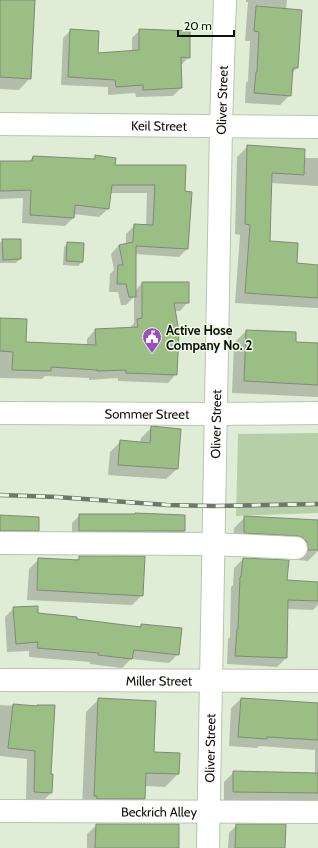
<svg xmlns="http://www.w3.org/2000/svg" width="318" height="848" font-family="Cabin,sans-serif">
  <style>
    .green { fill: #b7cfa8 }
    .shadow { fill: #0003 }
    .building { fill: #9bbe84; stroke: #7f8b77 }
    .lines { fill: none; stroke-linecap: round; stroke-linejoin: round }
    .minor-casing { stroke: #b8c5b0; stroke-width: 24 }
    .minor { stroke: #fff; stroke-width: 22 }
    .rail-casing { stroke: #6e7769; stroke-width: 4.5 }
    .rail { stroke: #ecfae4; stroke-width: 3; stroke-dasharray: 9; stroke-linecap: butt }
    .labels { text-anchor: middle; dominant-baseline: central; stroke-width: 3; stroke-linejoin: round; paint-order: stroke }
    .street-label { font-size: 13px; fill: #0c1009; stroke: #ecfae4 }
    .poi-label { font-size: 13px; font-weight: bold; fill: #0c1009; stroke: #ecfae4; text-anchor: start }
  </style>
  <rect width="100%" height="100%" fill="#dfedd7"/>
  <path class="green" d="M318,433v80l-82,3 2,-82z"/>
  <g class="shadow">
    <path d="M0,0h34l-4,78 -11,12 -19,-1z"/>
    <path d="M246,0h41l-1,10 11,58 -5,5 -2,22 -10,10 -35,-2 1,-20 2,-2 2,-40h-5l3,-39h-2z"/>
    <path d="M71,30l26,24 35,-2v-14l8,-8 49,27 -8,8v23l-8,8 -37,1 -1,-4 -27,2v-8l-47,-2 2,-47z"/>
    <path d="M248,146l56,12h14v28l-47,-3 -2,59 26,22 23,2v42l-83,-5 5,-68 -5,-1 2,-77z"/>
    <path d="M96,156l18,10 70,26 3,57 -8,8 -44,-3v37l7,-8 46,19 -8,9h-5l1,63 -8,9 -50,-2v-3l-29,2v-2l-44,-2 -3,3 -42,-1v-59l25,24 62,2v-6l8,-9 34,-1 5,-6v-26l-8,8h-5l-3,-13h-9l1,-18 4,-4 -3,-16 8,-9 7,-1v-10l9,-9 11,1 1,-33h-37l-2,16 -9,8 -26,-3v4l-8,8 -43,-3 1,-25 -23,1v-37h28l5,-5 59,3z"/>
    <path d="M3,240l17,19 -4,4h-16v-20z"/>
    <path d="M68,243l14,19 -4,4 -15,-1 1,-18z"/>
    <path d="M246,331l49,12 23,1v53l-86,-4 2,-50z"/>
    <path d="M152,427l25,42 -11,10 -58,-4 2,-23 11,-11 19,2 1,-5z"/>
    <path d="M80,515l104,16 -8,8 -104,-1v-15z"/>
    <path d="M0,516l38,14 -8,8h-30z"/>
    <path d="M245,517l73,4v30l-10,10 -10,-1 -2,-7 -63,-10 1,-15z"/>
    <path d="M80,557l62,38 -10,10 -105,-5 2,-31 10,-10 37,2z"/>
    <path d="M243,559l43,22 32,2v22l-5,5 -26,-1 -1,49 -9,9 -50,-3 1,-25 2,-2 1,-50 2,-2 1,-17z"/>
    <path d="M14,608l62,12 62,8 3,-3 37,29 -9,9 -38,-4 -9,9 -32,-4v-2l-61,-5v-6l-22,1 -2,-35z"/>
    <path d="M99,699l54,54 25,21 -13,13 -20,-1 -1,13 -13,12 -49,-3 4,-96z"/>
    <path d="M241,699l77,5v96h-7l-2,2 -85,-1v-19l10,-10 81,2v-24l-56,-4 -2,2 -28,-2 2,-38z"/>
    <path d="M0,705l36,2 1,-1 13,68 1,19 -8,8 -17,-1 1,-41 -27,-3z"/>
    <path d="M97,825l80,23h-90v-14z"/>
    <path d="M237,825l47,23h-56l1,-15z"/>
  </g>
  <g class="building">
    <path d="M0,0h35l-4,79 -31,-2z"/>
    <path d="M256,6l46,4 -4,58h-5l-2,28 -37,-3 2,-21h1l2,-40 -5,-1z"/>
    <path d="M70,29l29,2 -1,22 41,-3v-21l51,2v27l-9,-1 1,31 -39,2v-5l-27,2 -1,-7 -47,-3z"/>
    <path d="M247,145l58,4 -1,26 -32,-2 -2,68 28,2 -1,20 21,2v33l-73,-5 5,-68 -5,-1z"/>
    <path d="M95,155l21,3 -1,7h71l-1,26 7,1 -4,57 -52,-3v51h-7l-3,-13h-9l1,-19h5l-4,-20 14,-3 1,-18 19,1 2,-40h-43l-3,24 -34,-4 -1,13 -44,-3 1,-25 -31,1v-30h32l1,-5 62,3z"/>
    <path d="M2,239h19v20l-18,1z"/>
    <path d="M67,242l17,1 -1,19 -17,-1z"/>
    <path d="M142,282h47v21h-15l5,29 -2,43 -51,-2v-3l-29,1v-1l-46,-3v4l-39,-1 1,-18 -13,-1v-33l27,1 -1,23 70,3 -1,-16 43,-2 -1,-8 5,-1z"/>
    <path d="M246,330l50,2v10l22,1v42l-74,-4z"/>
    <path d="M151,426l30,3 -3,40 -60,-4 2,-25 30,3z"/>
    <path d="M135,513l50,2v16h-106v-17h56z"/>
    <path d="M0,515l39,2v14h-39z"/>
    <path d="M244,516l74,4v30h-10l-1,-8 -5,-5 -5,-1 -53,-3z"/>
    <path d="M79,556h66l-2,40 -106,-6 1,-32 41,2z"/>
    <path d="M243,558l46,2 -2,20 31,2v19l-30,-1 -1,58 -52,-2 2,-27h1l2,-52h1z"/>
    <path d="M38,606v7l39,4v2l64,8v-3l41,4 -3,27 -45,-5 -2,9 -34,-4 1,-2 -62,-5 1,-6 -22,2 -3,-37z"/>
    <path d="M98,698l58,3 -2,51 26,1 -1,21 -33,-1 -1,26h-48v-3h-3z"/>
    <path d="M241,698l77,5v37l-51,-3v2l-29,-2z"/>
    <path d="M13,704l24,2v-1h18l-4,69h2l-1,19 -18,-1 1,-41 -27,-3z"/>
    <path d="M233,771l85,2v20l-85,-1z"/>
    <path d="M96,824h83v24h-84z"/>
    <path d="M236,824h50l-1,24h-50z"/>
  </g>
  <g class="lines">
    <defs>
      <g id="minor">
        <path id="s1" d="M0,124l318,3"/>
        <path id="s2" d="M0,413l216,1 102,-1"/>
        <path d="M0,543l213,1 83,4"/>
        <path id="s3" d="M0,680l318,1"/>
        <path id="s4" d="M0,811l318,1"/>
        <path id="s5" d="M208,848l13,-722 4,-126"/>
      </g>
    </defs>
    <use href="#minor" class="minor-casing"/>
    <use href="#minor" class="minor"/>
    <defs>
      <path id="rail" d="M0,495l57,2 110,8 47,1 104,-2"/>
    </defs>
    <use href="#rail" class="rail-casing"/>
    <use href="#rail" class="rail"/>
  </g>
  <defs>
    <symbol id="civic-pin" viewBox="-11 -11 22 30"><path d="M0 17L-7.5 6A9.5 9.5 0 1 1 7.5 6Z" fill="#9b4dbf" stroke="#ecfae4"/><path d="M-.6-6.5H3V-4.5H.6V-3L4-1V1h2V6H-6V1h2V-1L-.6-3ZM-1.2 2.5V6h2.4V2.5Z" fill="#fff"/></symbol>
  </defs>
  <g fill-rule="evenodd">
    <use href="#civic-pin" x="141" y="326" width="22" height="30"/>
  </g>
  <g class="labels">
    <g class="street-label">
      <text stroke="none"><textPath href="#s5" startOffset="748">Oliver Street</textPath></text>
      <text stroke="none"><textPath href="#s1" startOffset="159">Keil Street</textPath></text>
      <text stroke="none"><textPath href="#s2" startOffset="147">Sommer Street</textPath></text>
      <text stroke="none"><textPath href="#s5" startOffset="424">Oliver Street</textPath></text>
      <text stroke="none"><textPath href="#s3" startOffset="159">Miller Street</textPath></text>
      <text stroke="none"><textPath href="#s5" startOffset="100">Oliver Street</textPath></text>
      <text stroke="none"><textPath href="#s4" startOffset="159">Beckrich Alley</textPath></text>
    </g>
    <g class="poi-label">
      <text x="166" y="330">Active Hose<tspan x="166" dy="15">Company No. 2</tspan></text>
    </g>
  </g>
  <path d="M178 30v6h56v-6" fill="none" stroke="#0c1009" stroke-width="2"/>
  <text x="184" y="30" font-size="12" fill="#0c1009" stroke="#ecfae4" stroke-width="3" paint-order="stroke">20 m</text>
</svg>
